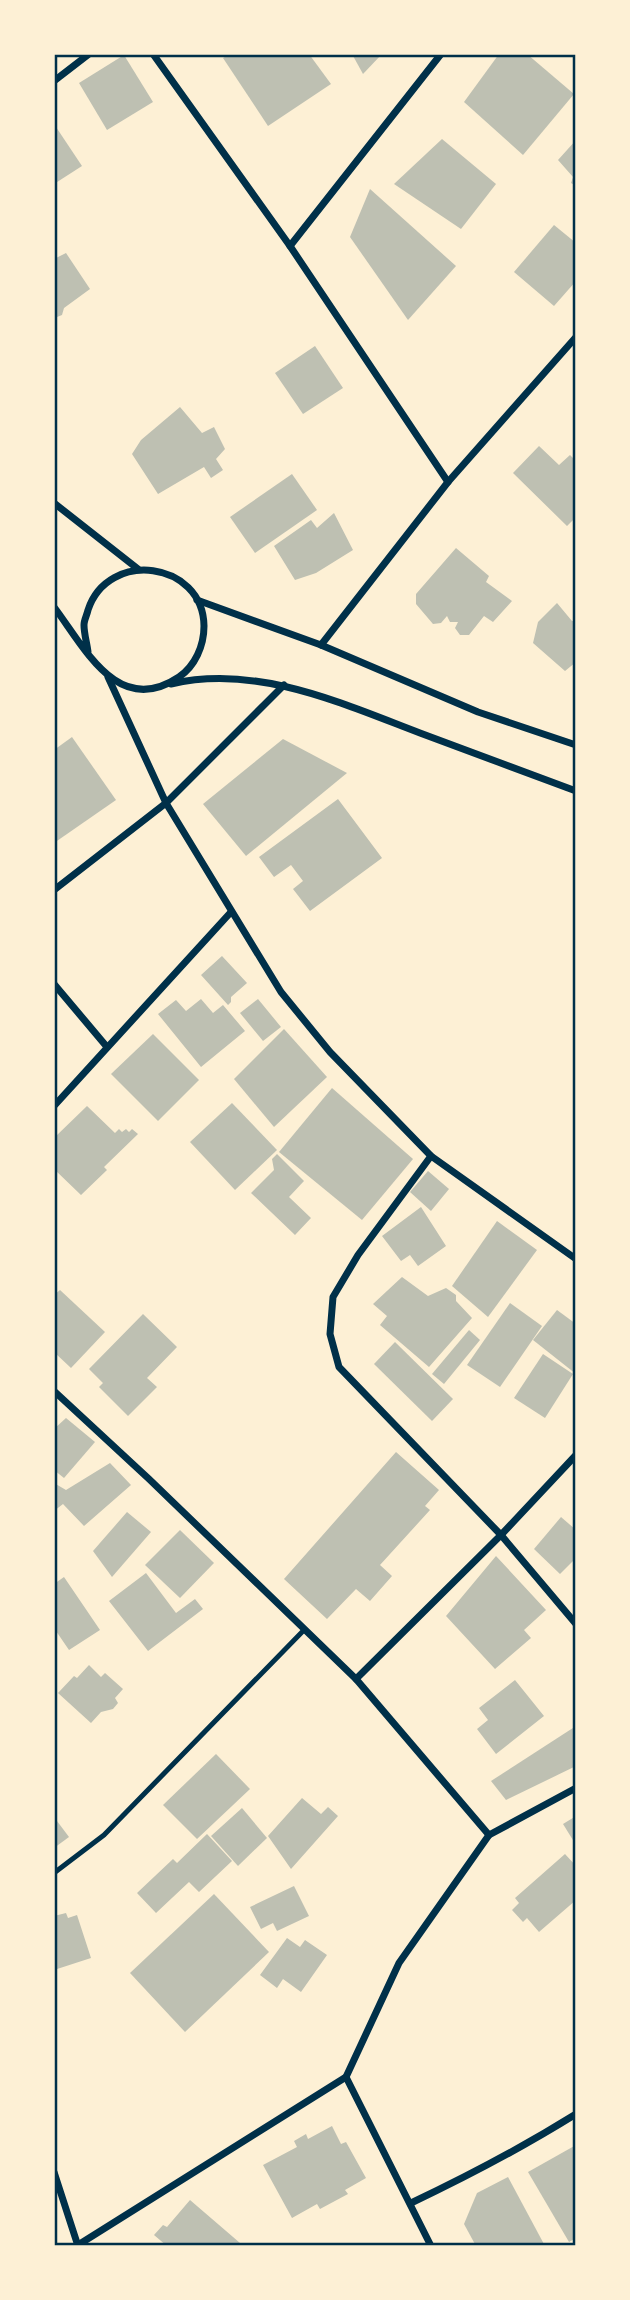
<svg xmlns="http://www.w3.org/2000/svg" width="630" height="2300" font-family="'Varela Round',sans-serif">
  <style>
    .building { fill: #bec0b2 }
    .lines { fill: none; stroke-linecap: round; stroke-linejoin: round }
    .service { stroke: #003049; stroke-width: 5 }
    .minor { stroke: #003049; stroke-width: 7 }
    .neatline { fill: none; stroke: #003049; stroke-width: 2.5 }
  </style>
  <rect width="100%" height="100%" fill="#fdf0d5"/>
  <g class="building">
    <path d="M230,54h79l22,30 -63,42 -45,-68z"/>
    <path d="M352,54h30l-19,20z"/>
    <path d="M499,54h28l47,40 -51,61 -59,-53z"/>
    <path d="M124,55l29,47 -46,28 -28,-47z"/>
    <path d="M54,124l28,42 -28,18z"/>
    <path d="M442,139l54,45 -35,45 -67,-45z"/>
    <path d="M576,140v46l-5,-3 2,-6 -15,-17z"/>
    <path d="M370,189l86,77 -48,54 -58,-83z"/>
    <path d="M554,225l22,18v38l-22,25 -40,-34z"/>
    <path d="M66,253l24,36 -26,19 -2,7 -5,2 -3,-2v-56z"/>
    <path d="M315,346l28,42 -40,26 -28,-41z"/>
    <path d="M180,407l22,26 12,-6 11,22 -9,10 7,11 -12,8 -7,-11 -46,27 -26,-40 9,-14z"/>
    <path d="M539,446l20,19 11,-10 6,6v56l-9,9 -54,-53z"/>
    <path d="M292,474l25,36 -62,43 -25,-36z"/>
    <path d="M334,513l19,37 -37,23 -21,7 -21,-34 37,-26 6,8z"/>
    <path d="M456,548l33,28 -3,6 26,19 -19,21 -9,-6 -15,19h-9l-5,-7 3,-6h-8l-3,-6 -6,7 -8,1 -17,-20v-10z"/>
    <path d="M557,603l15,18h4v41l-11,9 -32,-28 5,-21z"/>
    <path d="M72,737l44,63 -62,43v-93z"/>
    <path d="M283,739l64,34 -101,83 -43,-52z"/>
    <path d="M338,799l44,59 -72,53 -17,-22 10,-8 -12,-16 -17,12 -15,-20z"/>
    <path d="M222,956l25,27 -16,14v5l-3,3 -27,-30z"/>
    <path d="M201,999l12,14 10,-8 22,26 -44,36 -43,-53 18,-14 10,11z"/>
    <path d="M258,999l23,28 -18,14 -23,-28z"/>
    <path d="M284,1029l43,48 -53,50 -40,-48z"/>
    <path d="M153,1034l46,46 -41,41 -47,-47z"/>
    <path d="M332,1088l81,71 -51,61 -83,-68z"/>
    <path d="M232,1103l45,47 -42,40 -45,-48z"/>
    <path d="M87,1106l28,27 4,-4 3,3 4,-3 3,3 3,-3 6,5 -34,33 3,3 -26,25 -27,-26v-31z"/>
    <path d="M277,1154l27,27 -15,16 22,21 -16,17 -44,-42 23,-23 -2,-11z"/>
    <path d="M428,1171l21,18 -18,22 -21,-19z"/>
    <path d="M421,1207l25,39 -28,20 -8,-11 -9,6 -19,-25z"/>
    <path d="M497,1221l40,29 -49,67 -36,-31z"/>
    <path d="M402,1277l26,19 18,-8 10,7v6l16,17 -43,49 -49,-42 7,-9 -14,-12z"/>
    <path d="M60,1290l45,42 -34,36 -17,-16v-57z"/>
    <path d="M510,1303l32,23 -42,61 -33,-22z"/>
    <path d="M557,1310l19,14v50l-43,-34z"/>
    <path d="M143,1314l34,33 -30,31 10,9 -29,29 -29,-29 4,-4 -14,-14z"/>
    <path d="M469,1330l11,10 -36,44 -12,-10z"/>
    <path d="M395,1342l58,57 -21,22 -58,-57z"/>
    <path d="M543,1354l30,20 -28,44 -31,-20z"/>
    <path d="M66,1418l29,24 -31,36 -10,-8v-41z"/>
    <path d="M396,1452l43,38 -14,16 5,4 -50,55 12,11 -22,25 -14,-12 -29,30 -43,-40z"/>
    <path d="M110,1463l21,22 -47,41 -21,-22 -9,7v-28l12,7z"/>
    <path d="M127,1512l24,20 -39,45 -19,-26z"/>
    <path d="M561,1517l15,13v28l-16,16 -26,-25z"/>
    <path d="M180,1530l34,33 -34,35 -35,-33z"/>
    <path d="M496,1556l50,54 -22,20 7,8 -36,31 -49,-53z"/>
    <path d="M146,1573l30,40 19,-14 8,10 -55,42 -39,-50z"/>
    <path d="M64,1577l36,53 -31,20 -13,-19 -2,2v-49z"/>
    <path d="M89,1665l12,12 4,-4 18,16 -8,9 3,5 -5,6 -12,3 -10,11 -33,-30 16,-17 3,2z"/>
    <path d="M515,1680l29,36 -48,38 -19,-25 11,-9 -9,-12z"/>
    <path d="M576,1726v40l-70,34 -15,-19z"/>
    <path d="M216,1754l34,35 -53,50 -34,-34z"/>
    <path d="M302,1798l19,16 7,-7 10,9 -47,53 -23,-33z"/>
    <path d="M242,1808l25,30 -29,28 -27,-30z"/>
    <path d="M576,1816v29l-13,-21z"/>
    <path d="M54,1817l15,20 -15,11z"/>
    <path d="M207,1834l25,27 -33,31 -10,-10 -33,31 -19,-20 36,-34 4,4z"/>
    <path d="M565,1854l11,12v34l-37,32 -12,-14 -4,4 -11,-12 7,-7 -4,-5z"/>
    <path d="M294,1886l15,30 -32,15 -4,-8 -12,6 -11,-22z"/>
    <path d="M214,1894l55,58 -84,80 -55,-59z"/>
    <path d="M66,1913l2,5 9,-3 14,43 -37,12v-54z"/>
    <path d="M287,1938l13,9 5,-7 22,15 -26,37 -18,-13 -6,9 -17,-13z"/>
    <path d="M332,2126l9,18 5,-2 20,36 -21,12 3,4 -28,15 -3,-5 -25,14 -29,-53 34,-18 -3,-6 12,-7 2,5z"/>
    <path d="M576,2145v93l-7,4 -41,-70z"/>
    <path d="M508,2177l37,69h-69l-12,-22 13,-31z"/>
    <path d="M190,2200l50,43 -2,3h-71l-13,-11 9,-10 4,2z"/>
  </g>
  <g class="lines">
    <path class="service" d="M54,1873l50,-38 200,-205"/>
    <g class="minor">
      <path d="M153,54l137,192 158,236"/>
      <path d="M54,81l35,-27"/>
      <path d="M290,246l151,-192"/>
      <path d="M54,503l84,66"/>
      <path d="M197,600l124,45 157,67 98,33"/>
      <path d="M54,607c31,41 64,111 125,70 16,-11 25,-31 25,-51 -1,-65 -96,-77 -116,-16 -1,5 -4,10 -4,15 0,9 3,18 4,27"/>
      <path d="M321,645l127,-163 128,-145"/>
      <path d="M108,677l58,126 115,189 49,60 101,104 145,103"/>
      <path d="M171,684c86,-20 170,19 249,49 52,19 104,39 156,58"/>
      <path d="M54,890l112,-87 118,-118"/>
      <path d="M54,984l53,63"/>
      <path d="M54,1106l177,-194"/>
      <path d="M431,1156l-73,99 -25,42 -3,37 9,33 162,168 75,89"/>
      <path d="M54,1391l95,88 207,200 133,156"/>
      <path d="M356,1679l145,-144 75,-80"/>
      <path d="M346,2077l85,169"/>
      <path d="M54,2172l24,74"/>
      <path d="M411,2203c57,-27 112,-56 165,-89"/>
      <path d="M78,2245l268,-168 53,-114 90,-128 87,-47"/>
    </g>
  </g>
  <rect width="630" height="2300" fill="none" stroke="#fdf0d5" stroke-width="112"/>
  <rect x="56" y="56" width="518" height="2188" class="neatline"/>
</svg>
